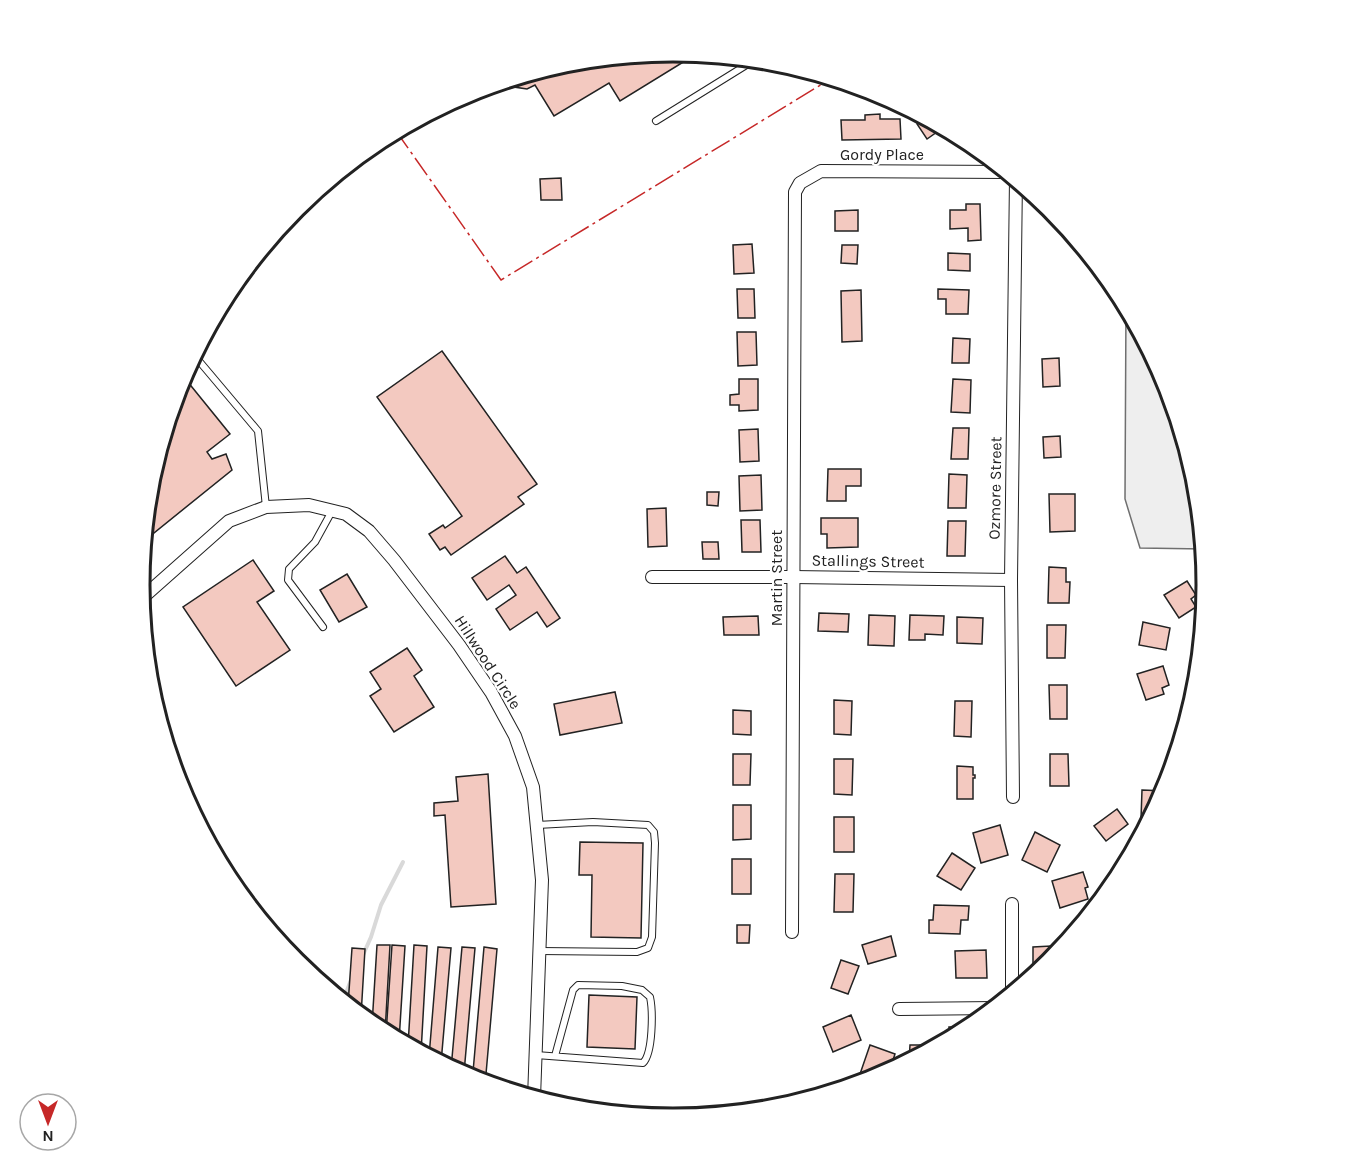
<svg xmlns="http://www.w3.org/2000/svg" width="1347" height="1170" font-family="Karla,sans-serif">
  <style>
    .green { fill: #eee; stroke: #6f6f6f; stroke-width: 1.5 }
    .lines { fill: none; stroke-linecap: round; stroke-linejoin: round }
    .stream { stroke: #d9d9d9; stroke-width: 4 }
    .building { fill: #f3c9c0; stroke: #222; stroke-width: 1.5 }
    .lane-casing { stroke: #222; stroke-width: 8 }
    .street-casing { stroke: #222; stroke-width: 14 }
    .lane { stroke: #fff; stroke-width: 6 }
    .street { stroke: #fff; stroke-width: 12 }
    .power { stroke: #c62828; stroke-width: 1.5; stroke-dasharray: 21 4.5 3 4.5; stroke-linecap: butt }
    .labels { text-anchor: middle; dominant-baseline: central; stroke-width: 4.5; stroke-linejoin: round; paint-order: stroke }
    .street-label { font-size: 16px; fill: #222; stroke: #fff }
    .rim { fill: none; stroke: #222; stroke-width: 3 }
  </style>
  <rect width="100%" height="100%" fill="#fff"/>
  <path class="green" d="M1126,304l41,77 30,100 7,68 -64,-1 -15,-49z"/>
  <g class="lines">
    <g class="stream">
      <path d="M363,955l8,-18 10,-32 22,-43"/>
      <path d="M343,1001l8,-21"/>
    </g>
  </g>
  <g class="building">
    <path d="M674,51l24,2 -78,48 -11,-18 -55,33 -19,-31 -8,4 -33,-5 76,-23z"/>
    <path d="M487,86l-63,39 -4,-7 49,-26z"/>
    <path d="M880,114v5h20l1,20 -59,1 -1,-20h24v-5z"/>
    <path d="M926,117l18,10 -17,12 -10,-15z"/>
    <path d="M561,178l1,22h-21l-1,-21z"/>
    <path d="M966,204h14l1,36 -13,1v-13l-18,1v-19h16z"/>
    <path d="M858,210v21h-23v-20z"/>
    <path d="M752,244l2,29 -20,1 -1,-29z"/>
    <path d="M842,245h16l-1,19 -16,-1z"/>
    <path d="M948,253l22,1v17l-22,-1z"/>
    <path d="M737,289h17l1,29h-17z"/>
    <path d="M938,289l31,1 -1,24h-22v-15h-8z"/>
    <path d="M861,290l1,51 -20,1 -1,-51z"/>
    <path d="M737,332h19l1,33 -19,1z"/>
    <path d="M953,338l17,1 -1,24h-17z"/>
    <path d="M442,351l95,133 -19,13 6,7 -73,51 -6,-8 -5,3 -11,-16 14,-9 2,3 17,-12 -85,-119z"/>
    <path d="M1059,358l1,28 -17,1 -1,-28z"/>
    <path d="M183,376l47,58 -23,18 5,7 14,-5 6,16 -88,71 6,-61z"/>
    <path d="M739,379h19v31l-19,1v-6h-9v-10l9,-1z"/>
    <path d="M953,379l18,1 -1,33 -19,-1z"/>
    <path d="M953,428h16l-1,31h-17z"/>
    <path d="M758,429l1,32 -19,1 -1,-32z"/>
    <path d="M1060,436l1,21 -17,1 -1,-21z"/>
    <path d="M828,469h33v17h-15v15h-19z"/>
    <path d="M949,474l18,1 -1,33h-18z"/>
    <path d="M761,475l1,35 -22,1 -1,-35z"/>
    <path d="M707,492h12l-1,14 -11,-1z"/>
    <path d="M1049,494h26v37l-25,1z"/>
    <path d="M666,508l1,38 -19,1 -1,-38z"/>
    <path d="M821,518h37v29l-31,1v-14h-6z"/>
    <path d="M741,520h19l1,32h-19z"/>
    <path d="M948,521h18l-1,35h-18z"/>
    <path d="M702,542h16l1,17h-16z"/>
    <path d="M505,556l12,17 9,-6 34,51 -13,9 -10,-15 -27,18 -14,-21 20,-14 -7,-10 -22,15 -15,-22z"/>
    <path d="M253,560l21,31 -17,11 33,48 -54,36 -53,-79z"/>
    <path d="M1049,567l17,1v14h4l-1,21h-21z"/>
    <path d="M347,574l20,33 -28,15 -19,-32z"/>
    <path d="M1187,581l9,14 -5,4 5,8 -17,11 -15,-23z"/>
    <path d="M819,613l30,1 -1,18 -30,-1z"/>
    <path d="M869,615l26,1 -1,30 -26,-1z"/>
    <path d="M910,615l34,1 -1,19 -18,-1v6h-16z"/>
    <path d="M758,616l1,19h-35l-1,-18z"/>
    <path d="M957,617l26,1 -1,26 -25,-1z"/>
    <path d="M1143,622l27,6 -4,22 -27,-5z"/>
    <path d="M1047,625h19l-1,33h-18z"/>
    <path d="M407,648l15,22 -8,6 20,31 -40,25 -24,-36 11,-7 -11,-17z"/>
    <path d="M1163,666l6,19 -7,3 2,6 -18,6 -9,-26z"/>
    <path d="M1049,685h18v34h-17z"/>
    <path d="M615,692l7,31 -62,12 -6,-31z"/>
    <path d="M834,700l18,1 -1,34 -17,-1z"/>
    <path d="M955,701h17l-1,36 -17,-1z"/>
    <path d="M733,710l18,1v24l-18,-1z"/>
    <path d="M733,754h18l-1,31h-17z"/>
    <path d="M1050,754h18l1,32h-19z"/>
    <path d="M834,759h19l-1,36 -18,-1z"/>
    <path d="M957,766l16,1v8h2v3h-2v21h-16z"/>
    <path d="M488,774l8,130 -45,3 -6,-92 -11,1v-13l24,-2 -2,-24z"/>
    <path d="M1142,790l23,1 -14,28h-10z"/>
    <path d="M733,805h18v34l-18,1z"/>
    <path d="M1117,809l11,15 -22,17 -12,-15z"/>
    <rect x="834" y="817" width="20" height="35"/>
    <path d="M1000,825l8,30 -27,8 -8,-30z"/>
    <path d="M1035,832l25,13 -13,27 -25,-12z"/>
    <path d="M580,842l63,1 -2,95 -50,-1 1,-62h-13z"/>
    <path d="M952,853l23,15 -14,22 -24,-14z"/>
    <rect x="732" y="859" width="19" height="35"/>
    <path d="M1083,872l5,15 -3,1 3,11 -28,9 -8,-27z"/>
    <path d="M835,874h19l-1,38h-19z"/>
    <path d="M934,905l35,1 -1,14h-7l-1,14 -31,-1v-13h4z"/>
    <path d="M737,925h13l-1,18h-12z"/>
    <path d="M891,936l5,20 -28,8 -6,-19z"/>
    <path d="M377,945h13l-5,88 -13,-8z"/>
    <path d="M392,945l13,1 -6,95 -13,-7z"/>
    <path d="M414,945l13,1 -6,107 -13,-7z"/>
    <path d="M1051,946v10l6,-1 -24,22v-30z"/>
    <path d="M438,947l13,1 -10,115 -12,-6z"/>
    <path d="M462,947l13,1 -11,125 -13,-4z"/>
    <path d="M484,947l13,2 -11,125 -13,-2z"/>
    <path d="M352,948l13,1 -4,67 -13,-11z"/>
    <path d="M986,950l1,28h-31l-1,-27z"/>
    <path d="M841,960l18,6 -11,28 -17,-6z"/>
    <path d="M589,995l48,2 -2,52 -48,-2z"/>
    <path d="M851,1015l10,25 -28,12 -10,-25z"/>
    <path d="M949,1027h14v6l-14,8z"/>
    <path d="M870,1045l25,9 -6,18 -14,7 -15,-5z"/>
    <path d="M910,1045h28v1l-29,16z"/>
  </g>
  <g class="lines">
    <defs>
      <g id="lane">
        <path d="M656,121l100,-62"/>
        <path d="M194,355l64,76 8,76"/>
        <path d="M323,627l-35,-47 1,-11 26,-27 17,-31"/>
        <path d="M537,825l56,-3 55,3 6,7 1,11 -3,94 -4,11 -11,4 -97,-1"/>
        <path d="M536,1055l107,8c10,-10 10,-52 7,-66l-8,-7 -20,-4 -44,-1 -5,5 -18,66"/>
      </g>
      <g id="street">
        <path d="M652,577h141l218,3"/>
        <path d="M141,599l88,-78 37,-14 43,-2 37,9 23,17 25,29 65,85 32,47 24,44 18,51 9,93 -8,218"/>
        <path d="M1013,797l-2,-217 5,-402"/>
        <path d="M1012,904v90"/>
        <path d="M792,932l3,-740 5,-9 21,-12 187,1"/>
        <path d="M899,1009l97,-1"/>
      </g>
    </defs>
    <use href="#lane" class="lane-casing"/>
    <use href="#street" class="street-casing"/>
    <use href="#lane" class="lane"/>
    <use href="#street" class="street"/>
    <g class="power">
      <path d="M809,71l12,13"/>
      <path d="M396,131l105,149 331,-202"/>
    </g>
  </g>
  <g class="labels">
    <g class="street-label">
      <text x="882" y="154">Gordy Place</text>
      <text transform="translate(995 488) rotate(-89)">Ozmore Street</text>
      <text transform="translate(868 561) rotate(1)">Stallings Street</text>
      <text transform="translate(776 578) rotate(-90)">Martin Street</text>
      <text transform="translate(488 662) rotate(57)">Hillwood Circle</text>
    </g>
  </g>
  <path d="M0 0H1347V1170H0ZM150 585a523 523 0 1 1 1046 0a523 523 0 1 1-1046 0Z" fill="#fff" fill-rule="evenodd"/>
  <path class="rim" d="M150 585a523 523 0 1 1 1046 0a523 523 0 1 1-1046 0Z"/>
  <g transform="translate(48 1122) rotate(180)"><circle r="28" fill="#ffffff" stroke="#a7a7a7" stroke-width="1.5"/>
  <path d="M0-4.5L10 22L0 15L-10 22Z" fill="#c62828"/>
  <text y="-9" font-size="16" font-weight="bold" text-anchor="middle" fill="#222222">N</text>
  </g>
</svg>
